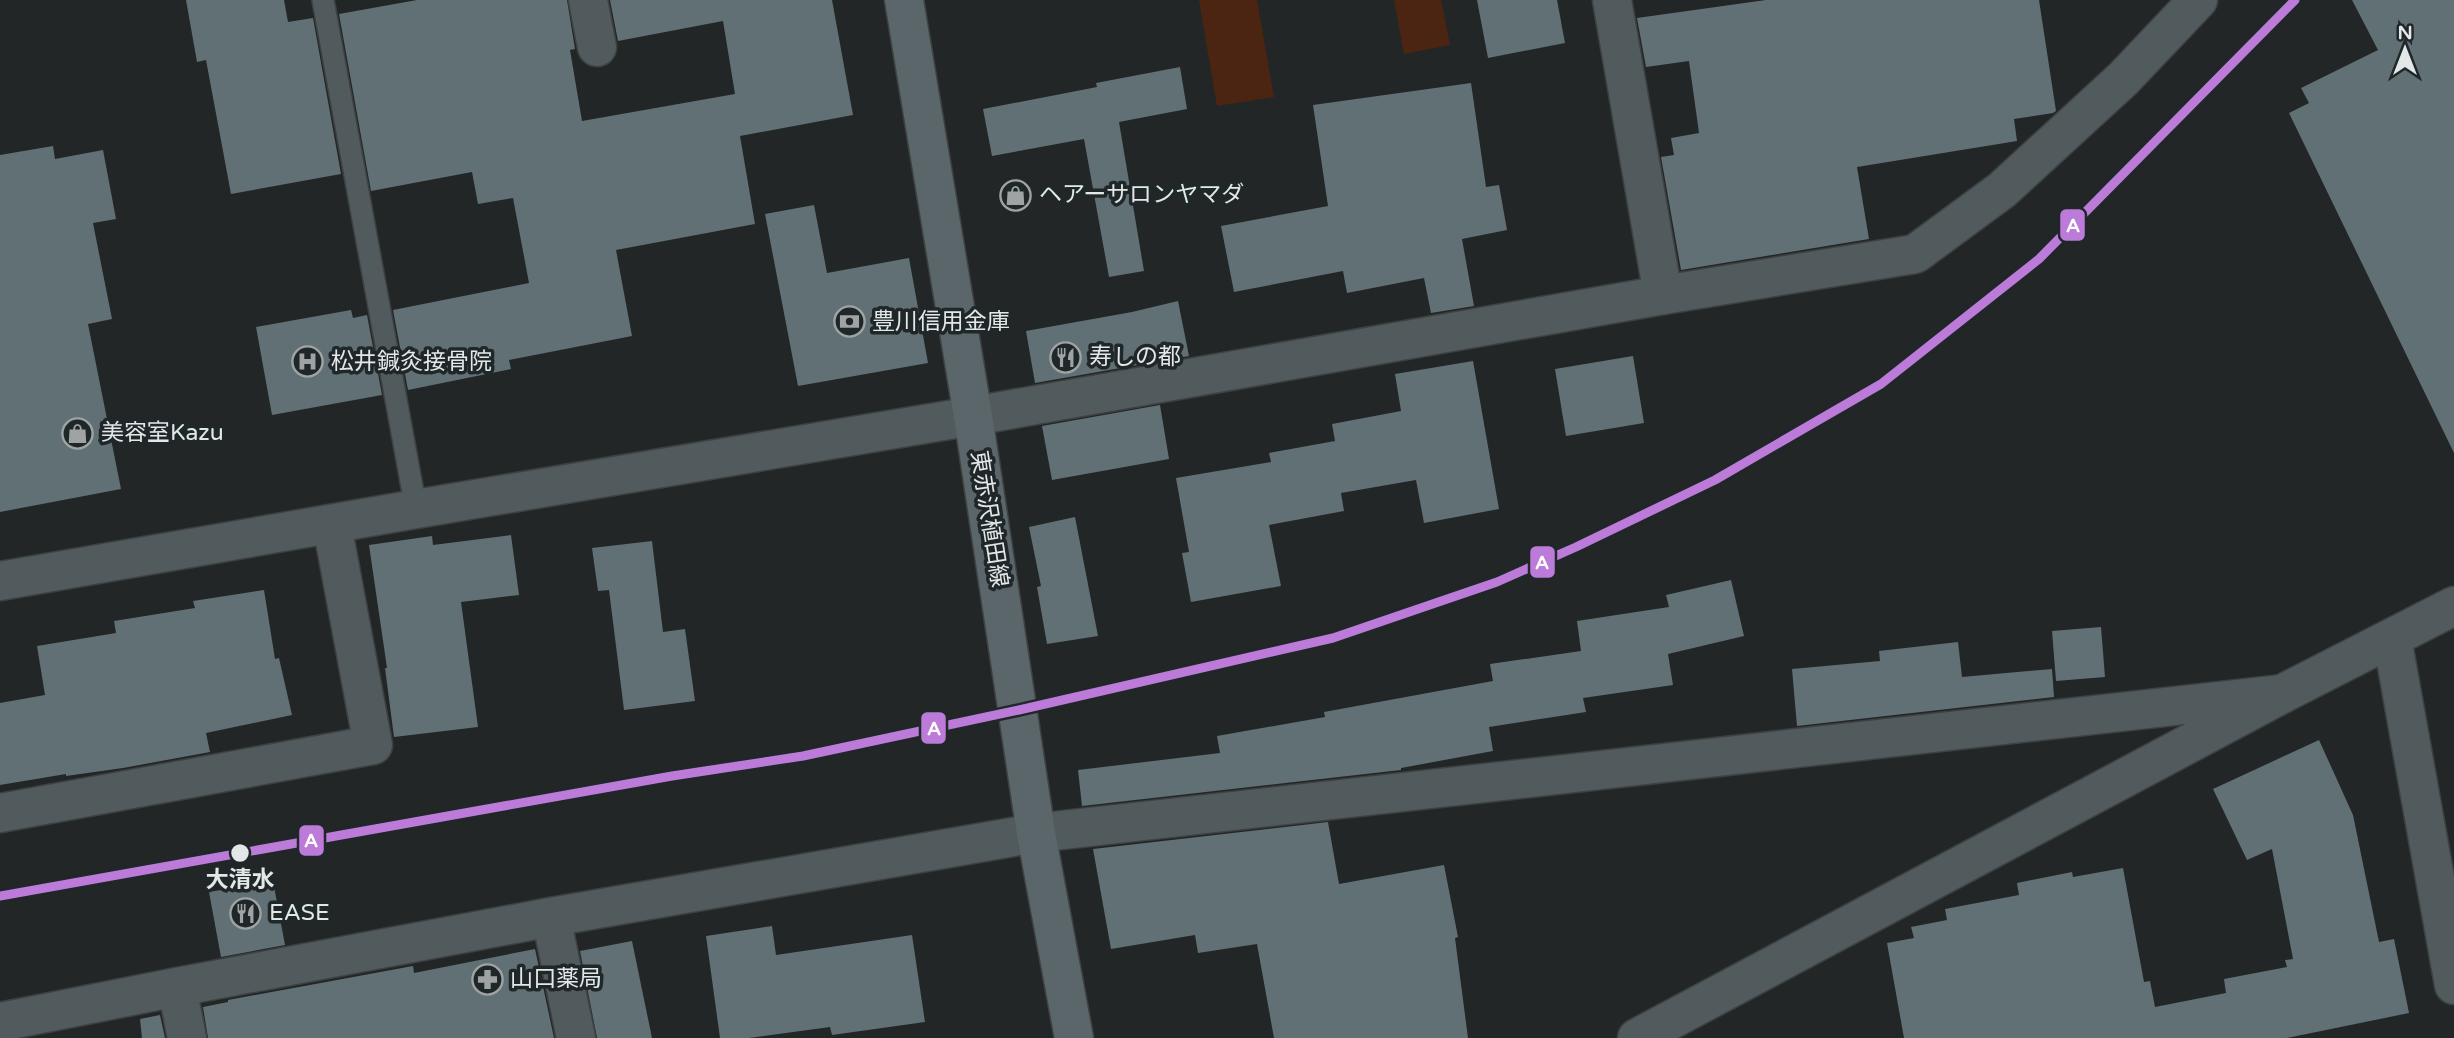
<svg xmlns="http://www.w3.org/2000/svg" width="2454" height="1038" font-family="'Varela Round','Noto Sans JP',sans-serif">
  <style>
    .green { fill: #4b2512 }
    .building { fill: #617075 }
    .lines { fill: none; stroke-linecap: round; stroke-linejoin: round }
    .lane-casing { stroke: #3e4041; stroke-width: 24 }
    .street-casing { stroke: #3e4041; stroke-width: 41 }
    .secondary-casing { stroke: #3e4041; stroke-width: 41 }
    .lane { stroke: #515a5d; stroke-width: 21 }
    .street { stroke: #515a5d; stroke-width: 38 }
    .secondary { stroke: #5a6669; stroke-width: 38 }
    .rail-1-casing { stroke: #202729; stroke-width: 14 }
    .rail-1 { stroke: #bd7bd9; stroke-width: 9 }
    .stop-dot { fill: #e2e7e8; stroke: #202729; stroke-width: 2.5 }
    .labels { text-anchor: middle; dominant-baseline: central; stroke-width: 7; stroke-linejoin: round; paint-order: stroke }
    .poi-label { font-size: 23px; fill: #e2e7e8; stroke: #202729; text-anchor: start }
    .street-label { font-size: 23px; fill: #e2e7e8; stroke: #202729 }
    .stop-label { font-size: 23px; font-weight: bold; fill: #e2e7e8; stroke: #202729 }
    .line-badge { stroke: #202729; stroke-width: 2.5 }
    .badge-label { font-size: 19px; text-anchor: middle; font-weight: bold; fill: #fff }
  </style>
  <rect width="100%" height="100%" fill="#222627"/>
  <g class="green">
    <path d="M1199,0h58l17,97 -57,9z"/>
    <path d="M1394,0h47l9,45 -46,9z"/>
  </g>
  <g class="building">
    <path d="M186,0h98l4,22 25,-4 28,156 -110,20 -25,-134 -9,2z"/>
    <path d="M417,0h150l8,49 -5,1 12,71 153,-27 -12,-73 -105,20 -8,-41h222l21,115 -113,21 15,88 -139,26 16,86 -123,24 2,9 -103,21 -15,-80 136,-27 -16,-85 -35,6 -6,-32 -101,19 -32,-177z"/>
    <path d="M1477,0h80l8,43 -77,15z"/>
    <path d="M1766,0h273l17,111 -3,2 -39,6 3,22 -160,26 12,72 -188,31 -20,-113 13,-2 -3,-17 28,-5 -10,-72 -43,6 -9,-49z"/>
    <path d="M2352,0h102v453l-165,-340 20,-10 -8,-15 77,-38z"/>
    <path d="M1180,67l7,42 -68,13 25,149 -35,6 -25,-138 -92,17 -9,-47 114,-22 -1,-4z"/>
    <path d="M1471,83l15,104 13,-2 8,45 -45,9 12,67 -43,7 -7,-35 -77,15 -4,-22 -109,21 -13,-66 107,-20 -15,-101z"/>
    <path d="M53,146l2,13 48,-9 13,69 -23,4 19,96 -24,5 33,165 -121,23v-357z"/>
    <path d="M814,205l13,68 82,-15 19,105 -130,23 -33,-172z"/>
    <path d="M1178,301l11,55 -154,27 -9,-52 106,-19z"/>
    <path d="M351,310l2,8 14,-3 15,80 -110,20 -16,-88z"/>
    <path d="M1633,356l11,67 -78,13 -11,-67z"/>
    <path d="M1473,361l26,148 -75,14 -8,-43 -75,13 3,18 -75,14 12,61 -90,16 -9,-49 7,-1 -13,-74 95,-16 -2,-9 66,-12 -3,-17 69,-13 -6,-37z"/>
    <path d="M1160,405l9,54 -117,21 -10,-54z"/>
    <path d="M1075,517l23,119 -51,8 -10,-57 4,-1 -12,-59z"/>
    <path d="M511,535l8,60 -58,7 17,125 -84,10 -9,-69h2l-18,-123 63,-9 1,9z"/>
    <path d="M652,541l11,91 22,-3 10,72 -71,9 -15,-120 -11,1 -6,-43z"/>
    <path d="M1731,580l13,56 -76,18 5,31 -90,13 3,14 -97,15 4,24 -92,17v2l-319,36 -4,-36 142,-17 -3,-17 108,-19 -1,-5 169,-31 -3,-17 91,-13 -4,-30 92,-14 -3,-12z"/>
    <path d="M264,590l11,69 4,-1 13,57 -86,18 4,19 -87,16 -57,8v-2l-66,11v-82l45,-8 -8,-49 79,-13 -2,-12 81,-13 -2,-7z"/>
    <path d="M2101,627l4,50 -49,4 -4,-50z"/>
    <path d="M1958,642l4,35 90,-8 2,28 -257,29 -5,-57 88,-8 -1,-10z"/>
    <path d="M2319,740l34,75 26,127 15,-3 15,74 -122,25h-383l-17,-95 27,-5 -3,-11 36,-7 -2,-11 74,-14 -2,-12 55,-11 1,5 50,-9 21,114 6,-1 5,26 71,-14 -2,-14 63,-12 -2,-7 8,-1 -21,-110 -25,11 -34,-71z"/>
    <path d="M1328,822l11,62 105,-19 14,72 -3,1 13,100h-194l-17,-94 -59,9 -3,-18 -84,14 -18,-100z"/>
    <path d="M273,881l12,64 -64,12 -12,-65z"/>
    <path d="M772,926l4,29 136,-20 13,87 -93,13 -2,-8 -81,11h-29l-14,-102z"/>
    <path d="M632,941l20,97h-55l-17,-87z"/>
    <path d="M535,949l19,89h-346l-5,-31 25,-5v-2l185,-34 1,7z"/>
    <path d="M160,1015l5,23h-23l-2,-19z"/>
  </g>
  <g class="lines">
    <defs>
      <path id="lane" d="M323,0l93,509"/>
      <g id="street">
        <path d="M588,0l9,47"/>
        <path d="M1612,0l51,295"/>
        <path d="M0,581l416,-72 557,-93 690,-121 252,-41 87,-64 121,-111 75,-79"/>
        <path d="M2392,638l62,347"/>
        <path d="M0,813l373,-68 -41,-220"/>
        <path d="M551,917l25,121"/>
        <path d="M177,987l10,51"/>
        <path d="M0,1022l177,-35 374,-70 485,-84 1246,-139"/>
        <path d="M1637,1038l645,-344 172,-88"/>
      </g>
      <path id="secondary" d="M904,0l69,416 63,417 38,205"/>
    </defs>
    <use href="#lane" class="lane-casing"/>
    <use href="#street" class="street-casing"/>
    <use href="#secondary" class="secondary-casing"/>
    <use href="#lane" class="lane"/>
    <use href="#street" class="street"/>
    <use href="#secondary" class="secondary"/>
    <defs>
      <path id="rail-1" d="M0,896l672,-120 131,-20 216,-46 314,-72 164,-56 79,-35 139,-67 166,-96 158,-125 256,-259"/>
    </defs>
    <use href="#rail-1" class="rail-1-casing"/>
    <use href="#rail-1" class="rail-1"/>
  </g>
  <defs>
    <symbol id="shop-ring" viewBox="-11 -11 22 22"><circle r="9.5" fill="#202729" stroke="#9fa3a4" stroke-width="1.5"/><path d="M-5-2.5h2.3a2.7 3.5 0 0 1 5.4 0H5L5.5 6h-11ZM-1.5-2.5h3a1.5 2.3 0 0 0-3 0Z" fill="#9fa3a4"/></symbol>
    <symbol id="bank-ring" viewBox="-11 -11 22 22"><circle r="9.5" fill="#202729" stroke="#9fa3a4" stroke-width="1.5"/><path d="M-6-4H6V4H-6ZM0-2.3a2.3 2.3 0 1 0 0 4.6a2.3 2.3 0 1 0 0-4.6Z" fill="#9fa3a4"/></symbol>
    <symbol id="restaurant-ring" viewBox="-11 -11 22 22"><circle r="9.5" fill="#202729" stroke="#9fa3a4" stroke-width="1.5"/><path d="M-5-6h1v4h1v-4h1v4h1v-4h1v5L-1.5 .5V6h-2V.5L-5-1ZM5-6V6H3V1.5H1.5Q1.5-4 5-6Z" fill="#9fa3a4"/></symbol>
    <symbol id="hospital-ring" viewBox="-11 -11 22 22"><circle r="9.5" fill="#202729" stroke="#9fa3a4" stroke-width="1.5"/><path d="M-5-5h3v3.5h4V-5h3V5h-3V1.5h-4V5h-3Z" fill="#9fa3a4"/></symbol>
    <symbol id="pharmacy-ring" viewBox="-11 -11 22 22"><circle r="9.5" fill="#202729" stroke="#9fa3a4" stroke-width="1.5"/><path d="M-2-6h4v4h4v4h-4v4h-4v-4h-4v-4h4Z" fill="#9fa3a4"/></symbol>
  </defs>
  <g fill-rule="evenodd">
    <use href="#shop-ring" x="998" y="178" width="35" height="35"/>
    <use href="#bank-ring" x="832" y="304" width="35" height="35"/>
    <use href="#restaurant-ring" x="1048" y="340" width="35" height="35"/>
    <use href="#hospital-ring" x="290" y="344" width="35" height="35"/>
    <use href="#shop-ring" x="60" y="416" width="35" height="35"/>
    <use href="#restaurant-ring" x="228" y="896" width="35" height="35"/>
    <use href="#pharmacy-ring" x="470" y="962" width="35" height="35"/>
  </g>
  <circle class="stop-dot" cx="240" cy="853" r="10"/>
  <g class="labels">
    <g class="poi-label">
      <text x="1039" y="195">ヘアーサロンヤマダ</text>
      <text x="872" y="322">豊川信用金庫</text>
      <text x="1089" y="357">寿しの都</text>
      <text x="331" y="362">松井鍼灸接骨院</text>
      <text x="101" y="433">美容室Kazu</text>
      <text x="269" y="913">EASE</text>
      <text x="510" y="979">山口薬局</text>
    </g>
    <g class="street-label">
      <text transform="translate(989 519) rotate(81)">東赤沢植田線</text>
    </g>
    <g class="stop-label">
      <text x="240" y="880">大清水</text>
    </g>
  </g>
  <g class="line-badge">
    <rect x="2059" y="208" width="27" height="34" rx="7" fill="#bd7bd9"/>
    <rect x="1529" y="545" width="27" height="34" rx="7" fill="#bd7bd9"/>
    <rect x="920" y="711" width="27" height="34" rx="7" fill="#bd7bd9"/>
    <rect x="298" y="824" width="27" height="33" rx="7" fill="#bd7bd9"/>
  </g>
  <g class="badge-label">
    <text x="2073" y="232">A</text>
    <text x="1542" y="569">A</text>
    <text x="934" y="735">A</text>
    <text x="311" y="847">A</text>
  </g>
  <g transform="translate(2405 49)" stroke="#202729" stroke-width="5" paint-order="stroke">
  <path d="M0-5L12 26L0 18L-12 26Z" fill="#e2e7e8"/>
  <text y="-10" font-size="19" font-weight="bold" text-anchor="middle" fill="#e2e7e8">N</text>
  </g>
</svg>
